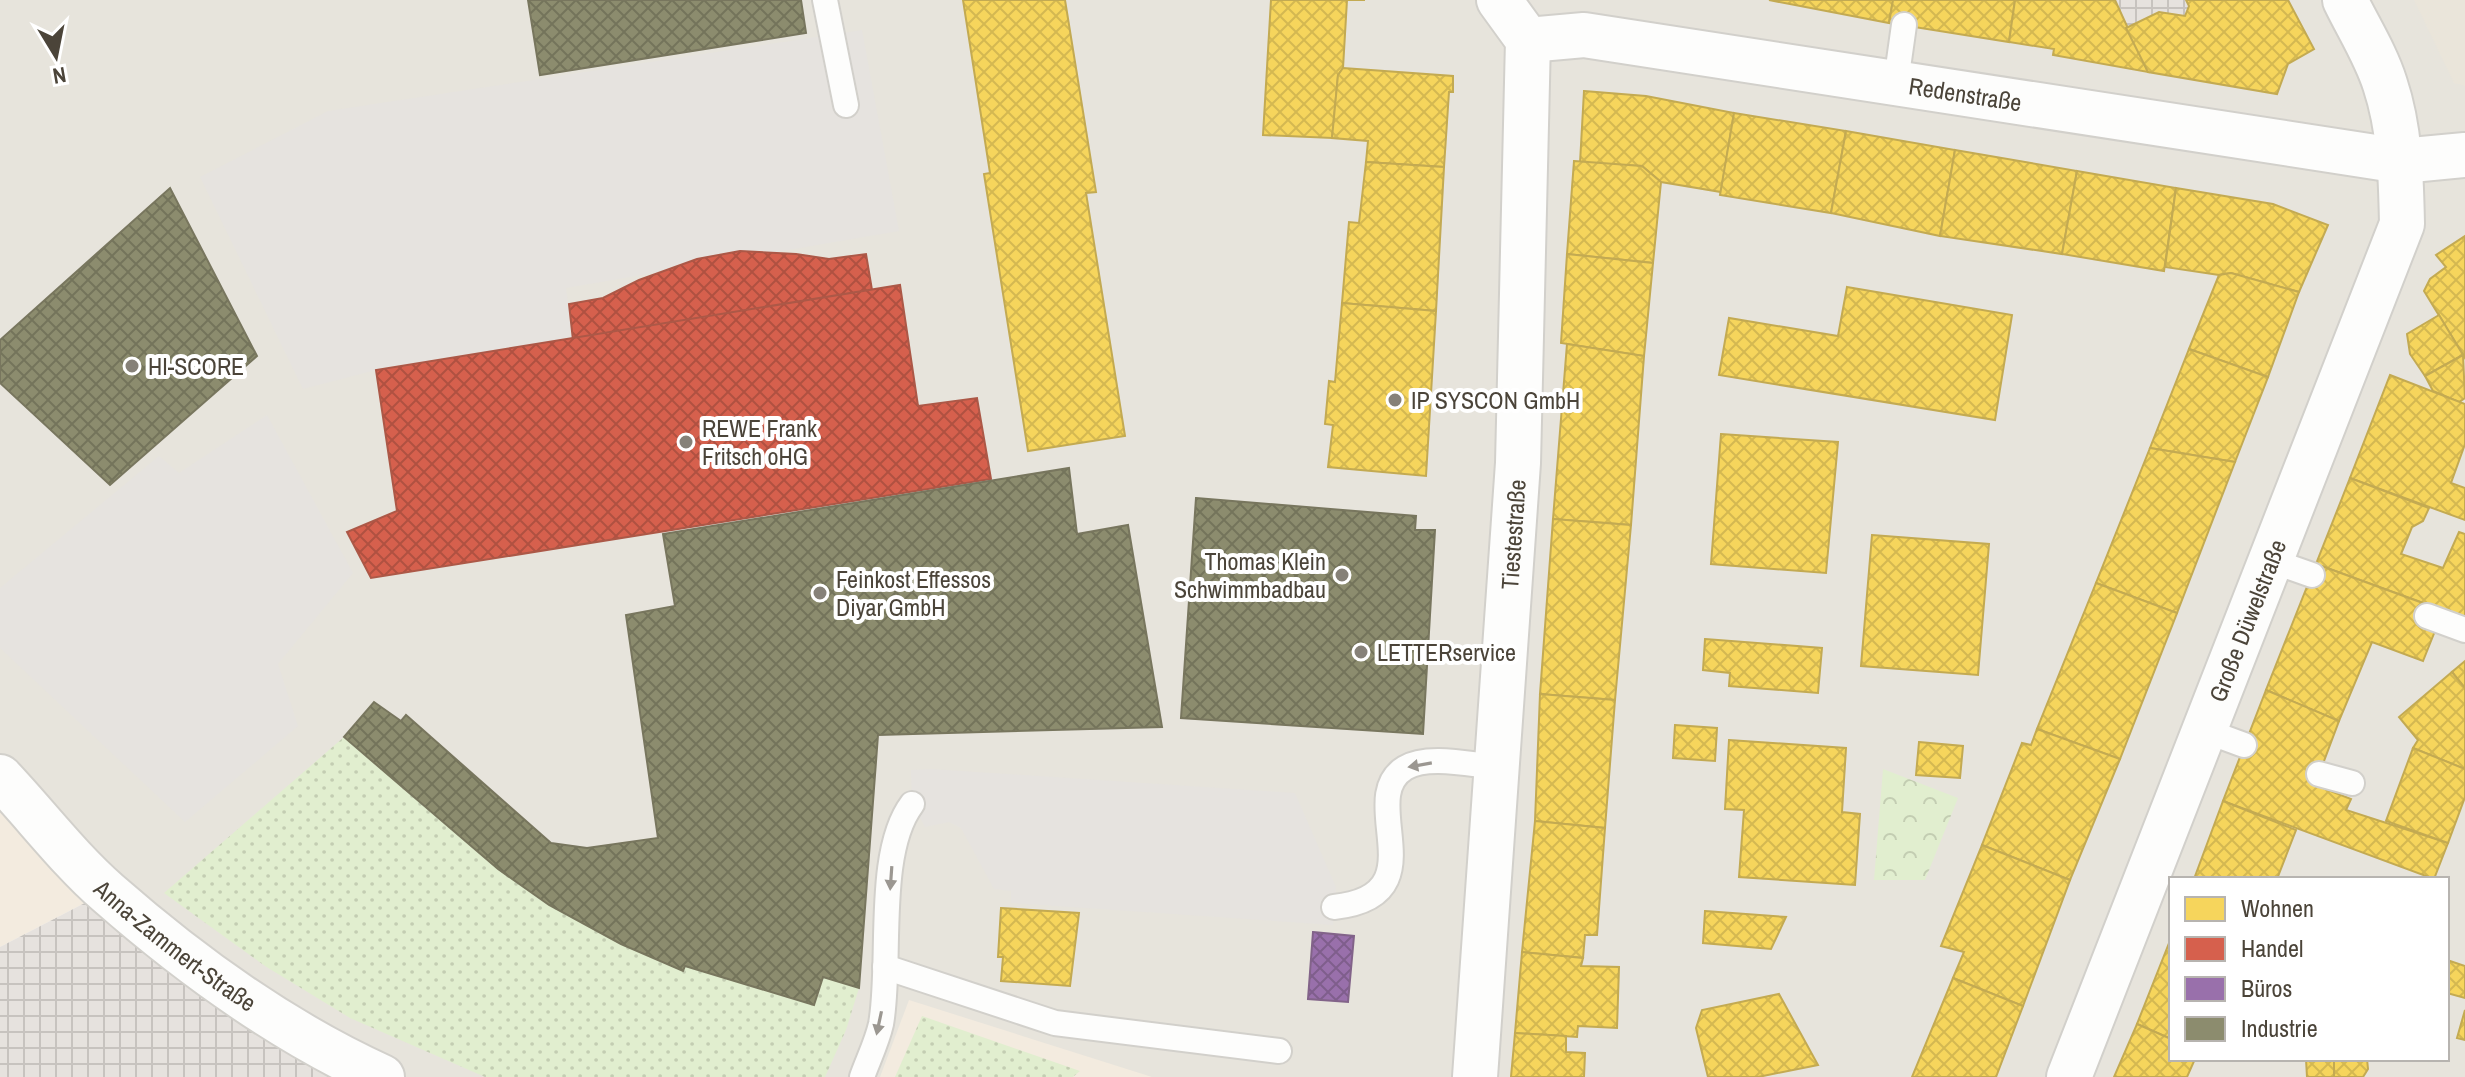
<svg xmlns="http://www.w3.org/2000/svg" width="2465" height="1077" font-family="'Archivo Narrow',sans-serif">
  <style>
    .residential { fill: #e7e4dc; fill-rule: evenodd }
    .commercial { fill: #f3ebdf }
    .industrial { fill: url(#industrial-grid) }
    .education { fill: #eae5da }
    .grass { fill: url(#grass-dots) }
    .park { fill: url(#park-crowns) }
    .parking { fill: #e6e3df }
    .homes { fill: url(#homes-cross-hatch); stroke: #c3aa52; stroke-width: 2 }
    .shops { fill: url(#shops-cross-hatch); stroke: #ac5847; stroke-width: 2 }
    .offices { fill: url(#offices-cross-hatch); stroke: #826389; stroke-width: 2 }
    .industry { fill: url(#industry-cross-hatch); stroke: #78765e; stroke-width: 2 }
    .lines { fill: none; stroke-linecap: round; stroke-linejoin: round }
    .service-casing { stroke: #d2d0cb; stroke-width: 28 }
    .minor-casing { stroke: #d2d0cb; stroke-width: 48 }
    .service { stroke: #fdfdfc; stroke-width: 24 }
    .minor { stroke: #fdfdfc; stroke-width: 44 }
    .oneway { fill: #9b9791 }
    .poi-dot { fill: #868178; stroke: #fff; stroke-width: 3 }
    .labels { text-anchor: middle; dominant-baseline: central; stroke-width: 8; stroke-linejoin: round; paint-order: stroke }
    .street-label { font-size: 24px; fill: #4b4439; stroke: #fff }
    .poi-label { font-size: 24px; fill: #4b4439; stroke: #fff; text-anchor: start }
  </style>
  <defs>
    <pattern id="industrial-grid" width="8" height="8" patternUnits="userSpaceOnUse" patternTransform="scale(2)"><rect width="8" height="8" fill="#e6e2de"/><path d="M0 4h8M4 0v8" fill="none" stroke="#c7c3bf"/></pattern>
    <pattern id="grass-dots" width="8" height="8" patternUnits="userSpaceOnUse" patternTransform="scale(2)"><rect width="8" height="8" fill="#e1eecf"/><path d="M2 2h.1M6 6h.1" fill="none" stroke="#c3cdb2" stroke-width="1.8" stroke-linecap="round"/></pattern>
    <pattern id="park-crowns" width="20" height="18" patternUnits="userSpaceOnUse" patternTransform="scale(2)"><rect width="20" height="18" fill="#e1eecf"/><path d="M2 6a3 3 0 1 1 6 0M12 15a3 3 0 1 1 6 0" fill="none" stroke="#c3cdb2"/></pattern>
    <pattern id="homes-cross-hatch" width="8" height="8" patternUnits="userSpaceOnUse" patternTransform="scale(2)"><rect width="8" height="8" fill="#f6d55c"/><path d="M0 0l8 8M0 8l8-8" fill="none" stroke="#d4b851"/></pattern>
    <pattern id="shops-cross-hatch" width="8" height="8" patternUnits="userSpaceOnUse" patternTransform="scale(2)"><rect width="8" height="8" fill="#d6604d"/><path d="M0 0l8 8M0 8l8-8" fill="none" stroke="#b05141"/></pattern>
    <pattern id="offices-cross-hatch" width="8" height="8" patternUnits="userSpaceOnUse" patternTransform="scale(2)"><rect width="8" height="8" fill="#9970ab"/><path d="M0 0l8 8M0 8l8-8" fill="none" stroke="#7f5e8c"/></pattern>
    <pattern id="industry-cross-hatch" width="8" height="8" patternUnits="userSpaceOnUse" patternTransform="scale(2)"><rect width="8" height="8" fill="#8c8c6e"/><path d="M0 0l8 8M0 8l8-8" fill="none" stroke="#74745b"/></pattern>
  </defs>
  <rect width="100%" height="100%" fill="#f4f2ee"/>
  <path class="residential" d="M0,0h2465v1077h-2083l-93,-51 -289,-249zM2171,879h276v180h-276z"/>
  <g class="commercial">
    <path d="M0,777l106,115 -106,55z"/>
    <path d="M909,1000l243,77h-272z"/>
  </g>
  <g class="industrial">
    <path d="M2115,0h71l3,6 -4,10 -26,-4 -33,16z"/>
    <path d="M106,892l276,185h-382v-130z"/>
  </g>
  <path class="education" d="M2414,0h51v86l-11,-3z"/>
  <g class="grass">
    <path d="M344,737l154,132 123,75 62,27 2,-5 129,39 9,-28 36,11 -13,42 -21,47h-340l-135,-59 -85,-52 -101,-73z"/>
    <path d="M922,1016l158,55 -7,6h-178z"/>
  </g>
  <path class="park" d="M1883,769l75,29 -33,82h-51z"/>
  <g class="parking">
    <path d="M862,30l37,201 -333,57 7,52 -197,30 -73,19 -103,-212 128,-66z"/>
    <path d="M267,415l86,158 -75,91 20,62 -113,96 -185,-174v-60l159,-132 20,17z"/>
    <path d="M931,769l364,24 41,94 -3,38 -322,-22v-12l-17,-2 -33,-61 -12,-6 -24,5 -13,-23 -1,-34z"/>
  </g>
  <g class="homes">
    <path d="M963,0h102l31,192 -10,1 39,243 -97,15 -44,-277 6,-1z"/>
    <path d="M1271,0h94h-18l-4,68 -5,7 -6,63 -69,-3z"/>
    <path d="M1769,0h124l-4,23z"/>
    <path d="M1893,0h122l-6,42 -120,-19z"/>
    <path d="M2015,0h100l33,72 -95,-17 1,-6 -45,-7z"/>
    <path d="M2186,0h102l26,49 -26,15 -11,30 -129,-22 -22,-44 33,-16 26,4 4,-10z"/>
    <path d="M1343,68l110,8v16h-4l-5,75 -78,-5 2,-21 -36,-3 6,-63z"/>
    <path d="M1584,91l62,5 88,17 -13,79 -60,-10 -19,-16 -62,-3z"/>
    <path d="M1734,113l112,18 -15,82 -111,-18z"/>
    <path d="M1846,131l109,19 -15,86 -109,-23z"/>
    <path d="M1955,150l122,21 -15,83 -122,-18z"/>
    <path d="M1574,161l68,5 19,16 -8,81 -86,-9z"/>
    <path d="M1366,162l78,5 -8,144 -94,-8 7,-81 10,1z"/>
    <path d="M2077,171l99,17 -12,83 -102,-17z"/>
    <path d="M2176,188l97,16 55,21 -29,67 -68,-19 -12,2 -54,-8z"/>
    <path d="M2465,236v122l-41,-67 6,-12 16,-12 -10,-12z"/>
    <path d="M1567,254l86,9 -9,93 -83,-13z"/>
    <path d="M2231,273l68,19 -31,85 -79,-28 30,-74z"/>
    <path d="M1847,287l165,28 -17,105 -276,-45 10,-57 109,18z"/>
    <path d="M1342,303l94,8 -10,165 -98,-9 5,-42 -8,-1 4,-43 6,1z"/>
    <path d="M2439,315l24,40 -38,21 -15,-22 -3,-20z"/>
    <path d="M1567,344l77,12 -13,169 -78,-6z"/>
    <path d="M2189,349l79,28 -33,85 -85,-14z"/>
    <path d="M2463,355l2,43 -6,4 -26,-11 -8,-15z"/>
    <path d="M2390,375l75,29v40l-14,39 14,5v32l-115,-42z"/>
    <path d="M1721,434l117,8 -12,131 -115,-9z"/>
    <path d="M2150,448l85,14 -58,151 -81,-30z"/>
    <path d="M2350,478l79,30 -6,13 -11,6 -11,27 42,14 16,-36 6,2v84l-149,-54z"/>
    <path d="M1553,519l78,6 -16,175 -75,-6z"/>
    <path d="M1872,535l117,9 -11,131 -117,-9z"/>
    <path d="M2316,564l115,42 4,25 -12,30 -51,-19 -33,79 -73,-31z"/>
    <path d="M2096,583l81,30 -57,146 -83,-30z"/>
    <path d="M1705,639l117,9 -4,45 -89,-7 1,-13 -27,-3z"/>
    <path d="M2465,661v27l-13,-16z"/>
    <path d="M2452,672l13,16v81l-52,-21 5,-8 -19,-23z"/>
    <path d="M2266,690l73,31 -24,64 36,14 -5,11 102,33 -14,36 -211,-78z"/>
    <path d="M1540,694l75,6 -10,128 -70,-7z"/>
    <path d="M1675,725l42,3 -2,33 -42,-3z"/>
    <path d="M2037,729l83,30 -50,121 -88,-35 40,-102 9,2z"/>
    <path d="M1729,740l117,8 -4,64 18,2 -5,71 -116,-8 5,-67 -19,-1z"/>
    <path d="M1919,742l44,4 -3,32 -44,-3z"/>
    <path d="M2413,748l52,21v28l-17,46 -62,-22z"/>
    <path d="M2223,801l73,29 -19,49h-83z"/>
    <path d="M1535,821l70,7 -8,107h-12l-2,23 -61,-6z"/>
    <path d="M1982,845l88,35 -47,126 -70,-28 11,-26 -23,-6z"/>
    <path d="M1001,908l78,5 -9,73 -69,-5 2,-24h-5z"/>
    <path d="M1705,911l81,6 -15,32 -68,-6z"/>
    <path d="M2171,938v101l-34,-15z"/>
    <path d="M1522,952l61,6 -2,8 38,1 -2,61 -39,-2 -1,11 -62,-4z"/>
    <path d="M2447,960l18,6v32l-18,-5z"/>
    <path d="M1953,978l70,28 -27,71h-84z"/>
    <path d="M1779,994l39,71 -60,12h-50l-12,-49 6,-18z"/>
    <path d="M2465,1010v30l-8,-2z"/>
    <path d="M2137,1024l34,15v20h24l-8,18h-73z"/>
    <path d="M1515,1033l51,3v16l19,1 -1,24h-73z"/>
    <path d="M2306,1059h28v18h-27z"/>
    <path d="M2334,1059h33l1,10 -5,8h-29z"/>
  </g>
  <g class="shops">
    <path d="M740,251l56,3 33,5 37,-5 6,36 -299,50 -4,-36 34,-6 36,-18 58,-21z"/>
    <path d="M900,285l18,121 59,-8 14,81 -620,99 -24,-46 50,-21 -21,-141z"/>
  </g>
  <path class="offices" d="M1313,932l41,4 -6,66 -40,-3z"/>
  <g class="industry">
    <path d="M528,0h273l5,33 -266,42z"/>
    <path d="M170,188l87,168 -147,129 -110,-102v-43z"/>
    <path d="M1069,468l8,66 51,-9 34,202 -284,8 -19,253 -36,-11 -9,28 -129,-39 -2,5 -62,-27 -72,-39 -51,-36 -154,-132 30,-35 27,19 5,-6 145,128 36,5 71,-10 -32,-223 49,-9 -12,-72z"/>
    <path d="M1196,498l220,18 -1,14h20l-12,204 -242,-16z"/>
  </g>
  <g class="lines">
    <defs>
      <g id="service">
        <path d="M825,0l21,105"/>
        <path d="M1896,82l8,-57"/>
        <path d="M2272,561l40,14"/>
        <path d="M2427,616l38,14"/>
        <path d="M2206,731l38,14"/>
        <path d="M2319,774l33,9"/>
        <path d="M1334,907c107,-11 20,-108 71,-139 23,-14 67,-3 93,-1"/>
        <path d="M885,967l170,56 224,28"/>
        <path d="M862,1077c6,-17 15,-35 19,-53 11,-61 -6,-171 31,-220"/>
      </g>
      <g id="minor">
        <path id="s1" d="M1528,40l56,-5 817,126 64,-6"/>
        <path id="s2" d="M0,777c36,38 69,82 108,116 82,72 175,139 274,184"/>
        <path id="s3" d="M1475,1077l43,-614 10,-423 -29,-40"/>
        <path id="s4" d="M2069,1077l333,-853c-1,-48 -2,-95 -17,-140 -9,-29 -27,-57 -40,-84"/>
      </g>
    </defs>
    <use href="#service" class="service-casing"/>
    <use href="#minor" class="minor-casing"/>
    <use href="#service" class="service"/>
    <use href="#minor" class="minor"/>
  </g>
  <defs><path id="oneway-solid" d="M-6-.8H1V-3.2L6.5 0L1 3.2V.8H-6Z" transform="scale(2)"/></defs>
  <g class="oneway">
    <use href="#oneway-solid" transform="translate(1420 765) rotate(170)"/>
    <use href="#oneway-solid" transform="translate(891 878) rotate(94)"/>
    <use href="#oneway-solid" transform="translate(879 1023) rotate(102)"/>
  </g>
  <g class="poi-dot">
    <circle cx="132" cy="366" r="8"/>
    <circle cx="1395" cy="400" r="8"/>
    <circle cx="686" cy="442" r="8"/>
    <circle cx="1342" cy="575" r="8"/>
    <circle cx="820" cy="593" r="8"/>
    <circle cx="1361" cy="652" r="8"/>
  </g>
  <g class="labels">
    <g class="street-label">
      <text stroke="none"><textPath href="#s1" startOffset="442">Redenstraße</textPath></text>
      <text stroke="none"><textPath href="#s3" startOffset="544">Tiestestraße</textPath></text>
      <text stroke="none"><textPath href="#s4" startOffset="490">Große Düwelstraße</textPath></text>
      <text stroke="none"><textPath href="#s2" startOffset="244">Anna-Zammert-Straße</textPath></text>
    </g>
    <g class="poi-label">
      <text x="148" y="366">HI-SCORE</text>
      <text x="1411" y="400">IP SYSCON GmbH</text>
      <text x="702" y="428">REWE Frank<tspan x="702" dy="28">Fritsch oHG</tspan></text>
      <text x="1326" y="561" text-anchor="end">Thomas Klein<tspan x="1326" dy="28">Schwimmbadbau</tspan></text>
      <text x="836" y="579">Feinkost Effessos<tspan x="836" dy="28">Diyar GmbH</tspan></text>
      <text x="1377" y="652">LETTERservice</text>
    </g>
  </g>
  <rect x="2169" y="877" width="280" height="184" fill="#ffffff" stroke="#b7b4b0" stroke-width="2"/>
  <rect x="2185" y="897" width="40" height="24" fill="#f6d55c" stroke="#b7b4b0" stroke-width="2"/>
  <text x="2241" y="917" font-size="24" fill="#4b4439">Wohnen</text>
  <rect x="2185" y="937" width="40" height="24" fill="#d6604d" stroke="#b7b4b0" stroke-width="2"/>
  <text x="2241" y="957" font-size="24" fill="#4b4439">Handel</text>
  <rect x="2185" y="977" width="40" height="24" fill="#9970ab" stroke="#b7b4b0" stroke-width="2"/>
  <text x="2241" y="997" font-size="24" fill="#4b4439">Büros</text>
  <rect x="2185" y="1017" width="40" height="24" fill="#8c8c6e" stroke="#b7b4b0" stroke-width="2"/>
  <text x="2241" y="1037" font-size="24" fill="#4b4439">Industrie</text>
  <g transform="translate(56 56) rotate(170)" stroke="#ffffff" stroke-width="6" paint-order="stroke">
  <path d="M0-6L14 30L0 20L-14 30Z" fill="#4b4439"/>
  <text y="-12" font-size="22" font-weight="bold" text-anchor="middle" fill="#4b4439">N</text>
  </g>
</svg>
